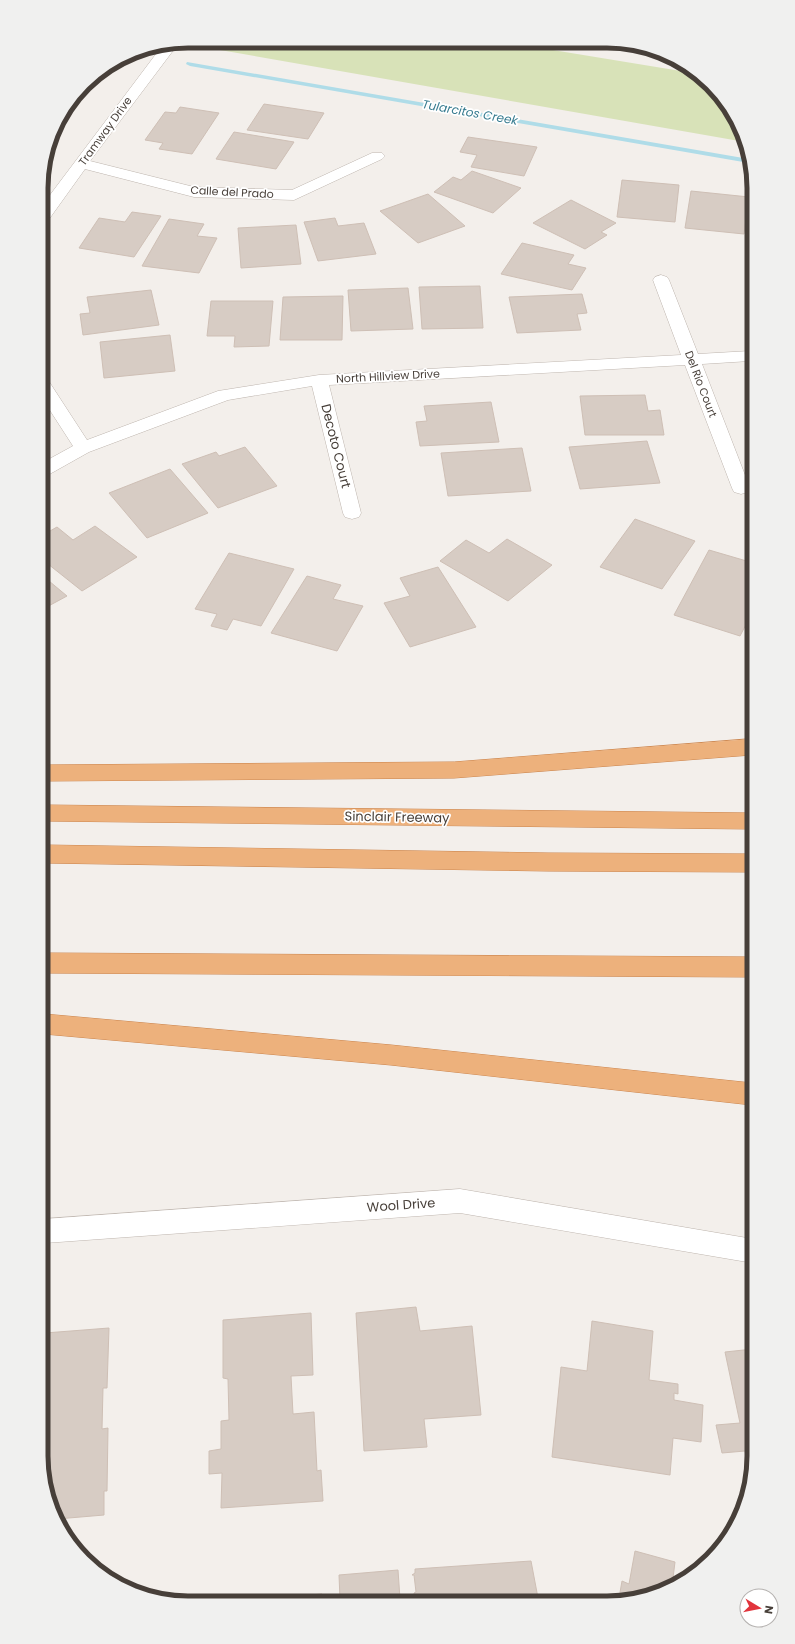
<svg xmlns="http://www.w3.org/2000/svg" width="795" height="1644" font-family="Poppins,sans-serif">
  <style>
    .green { fill: #d8e2b8 }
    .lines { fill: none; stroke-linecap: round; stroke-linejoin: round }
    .stream { fill: #afdce8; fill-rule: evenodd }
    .building { fill: #d7ccc4; stroke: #cebfb5 }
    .minor-casing { stroke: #beb5ae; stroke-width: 1 }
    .highway-casing { stroke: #cb844c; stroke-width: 1 }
    .minor { fill: #fff; fill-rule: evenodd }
    .highway { fill: #edb17c; fill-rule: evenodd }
    .labels { text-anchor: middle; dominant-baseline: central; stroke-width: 3.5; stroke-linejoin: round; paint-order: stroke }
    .far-street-label { font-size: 11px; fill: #473f39; stroke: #fff }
    .far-water-label { font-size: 12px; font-style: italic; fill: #387c90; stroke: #fff }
    .street-label { font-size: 13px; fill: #473f39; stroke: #fff }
    .rim { fill: none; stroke: #473f39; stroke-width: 5 }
  </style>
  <rect width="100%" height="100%" fill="#f3efeb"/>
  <path class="green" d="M188,41l322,2 189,31 30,32 16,36 -565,-99z"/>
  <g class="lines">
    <path class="stream" d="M187,62l562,97v4l-559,-97 -4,-2z"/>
  </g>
  <g class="building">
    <path d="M264,104l60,9 -16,26 -61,-9z"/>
    <path d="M180,107l39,6 -27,41 -33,-5 4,-6 -18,-3 20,-28 11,1z"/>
    <path d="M234,132l60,10 -18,27 -60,-10z"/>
    <path d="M468,137l69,10 -13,29 -53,-9 6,-12 -17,-3z"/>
    <path d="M472,171l49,17 -28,25 -59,-21 19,-15 8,3z"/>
    <path d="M622,180l57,5 -4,37 -58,-5z"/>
    <path d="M691,191l58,6 -5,37 -59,-6z"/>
    <path d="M428,194l37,32 -47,17 -38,-32z"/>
    <path d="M571,200l45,23 -15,9 6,3 -22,14 -52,-26z"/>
    <path d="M132,212l29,4 -27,41 -55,-9 20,-30 26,4z"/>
    <path d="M335,218l3,8 26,-3 12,31 -58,7 -14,-39z"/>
    <path d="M169,219l35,5 -7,12 20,2 -18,35 -57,-7z"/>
    <path d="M296,225l5,39 -60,4 -3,-40z"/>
    <path d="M522,243l52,12 -6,9 18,4 -14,22 -71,-16z"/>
    <path d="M480,286l3,42 -61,1 -3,-42z"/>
    <path d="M408,288l5,41 -62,2 -3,-41z"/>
    <path d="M151,290l8,35 -76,10 -3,-21 10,-1 -3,-16z"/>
    <path d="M582,294l5,19 -10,1 4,16 -64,3 -8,-36z"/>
    <path d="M343,296l-1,44h-62l3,-43z"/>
    <path d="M211,301h62l-4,45 -35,1 1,-11h-28z"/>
    <path d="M170,335l5,36 -71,7 -4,-36z"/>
    <path d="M645,395l3,16 12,-1 4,25h-79l-5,-39z"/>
    <path d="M491,402l8,40 -79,4 -4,-24 11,-1 -3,-15z"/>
    <path d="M647,441l13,42 -80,6 -11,-42z"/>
    <path d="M245,447l32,39 -59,22 -36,-44 34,-12 3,4z"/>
    <path d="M522,448l9,43 -83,5 -7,-43z"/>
    <path d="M170,469l38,44 -61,25 -38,-45z"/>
    <path d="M635,519l60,22 -33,48 -62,-22z"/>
    <path d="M95,526l42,31 -55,34 -39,-31v-25l14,-8 16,13z"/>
    <path d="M507,539l45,26 -44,36 -68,-40 26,-21 23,13z"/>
    <path d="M709,550l41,12 1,53 -11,21 -66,-21z"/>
    <path d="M229,553l65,16 -33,57 -28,-7 -6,11 -16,-4 6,-12 -22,-5z"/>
    <path d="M438,567l38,60 -66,20 -26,-44 26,-7 -10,-18z"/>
    <path d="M43,576l24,20 -24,13z"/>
    <path d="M307,576l34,9 -8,14 30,7 -26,45 -66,-18z"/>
    <path d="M416,1307l4,24 52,-5 9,89 -57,4 3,28 -63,4 -8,-138z"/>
    <path d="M311,1313l2,62 -22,1 2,38 21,-2 3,59 4,-1 2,31 -102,7 1,-35 -13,1v-23l12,-2v-28l8,-1 -1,-41 -5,-1v-58z"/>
    <path d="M592,1321l61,10 -4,49 29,4v10l-4,-1v7l29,5 -2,37 -28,-4 -3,37 -118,-18 9,-90 26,4z"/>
    <path d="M109,1328l-2,60h-4l-1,41 6,-1 -1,63h-3v24l-47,4 -11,-25 -1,-161z"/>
    <path d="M753,1349l1,117 -3,12 -6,-27 -23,2 -6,-28 24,-2 -15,-71z"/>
    <path d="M635,1551l40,11 -3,24 -27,12h-26l3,-17 7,3z"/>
    <path d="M531,1561l7,37 -123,1 -1,-6 2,-1 -2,-17h-2l3,-2v-4z"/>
    <path d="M398,1570l2,29h-60l-1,-24z"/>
    <path d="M322,1594l1,5 -38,1v-3z"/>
  </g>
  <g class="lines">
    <defs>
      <g id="minor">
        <path d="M176,43l1,2 -2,3 -85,113 104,26 98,3 80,-37h10l3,3 -3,3 -88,41 -100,-3 -109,-28 -38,53 -6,2v-17l121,-161z"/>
        <path d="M661,275l6,2 2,3 29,74 52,-3v10l-48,3 48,124 -2,4 -7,2 -7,-2 -2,-4 -47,-123 -356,20 32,128 -2,4 -7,2 -7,-2 -2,-4 -31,-127 -84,14 -139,52 -41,23 -6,2v-14l31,-17 -31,-48v-19l6,1 39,60 131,-49 101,-16 362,-20 -28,-75 2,-3z"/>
        <path d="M460,1189l293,50v24l-293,-50 -415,30v-24z"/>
      </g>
      <g id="highway">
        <path d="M751,739v16l-297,23 -410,3 -1,-16 411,-3z"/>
        <path d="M44,805l707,8v16l-707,-8z"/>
        <path d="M44,845l504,8 203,1 1,18 -204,-1 -504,-8z"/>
        <path d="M44,953l708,4v20l-708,-4z"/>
        <path d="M44,1014l347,31 361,38v22l-361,-40 -347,-31z"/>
      </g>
    </defs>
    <use href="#minor" class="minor-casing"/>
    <use href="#highway" class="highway-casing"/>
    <use href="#minor" class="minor"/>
    <use href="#highway" class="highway"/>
  </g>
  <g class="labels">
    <g class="far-street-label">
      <text transform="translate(105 131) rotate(-54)">Tramway Drive</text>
      <text transform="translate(232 192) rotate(3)">Calle del Prado</text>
      <text transform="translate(388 376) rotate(-3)">North Hillview Drive</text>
      <text transform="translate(701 384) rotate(69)">Del Rio Court</text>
    </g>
    <g class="far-water-label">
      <text transform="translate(470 112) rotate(10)">Tularcitos Creek</text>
    </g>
    <g class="street-label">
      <text transform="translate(336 446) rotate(76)">Decoto Court</text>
      <text transform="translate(397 817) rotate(1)">Sinclair Freeway</text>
      <text transform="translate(401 1205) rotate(-4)">Wool Drive</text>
    </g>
  </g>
  <path d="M0 0H795V1644H0ZM188 48H607A140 140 0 0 1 747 188V1456A140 140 0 0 1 607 1596H188A140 140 0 0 1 48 1456V188A140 140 0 0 1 188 48Z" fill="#f0f0ef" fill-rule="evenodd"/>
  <path class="rim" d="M188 48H607A140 140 0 0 1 747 188V1456A140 140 0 0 1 607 1596H188A140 140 0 0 1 48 1456V188A140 140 0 0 1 188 48Z"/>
  <g transform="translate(759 1608) rotate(100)"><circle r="19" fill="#ffffff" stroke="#b5b2b0"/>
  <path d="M0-3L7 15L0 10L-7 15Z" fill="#e1343c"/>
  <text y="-6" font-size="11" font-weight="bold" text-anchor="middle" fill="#473f39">N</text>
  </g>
</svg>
